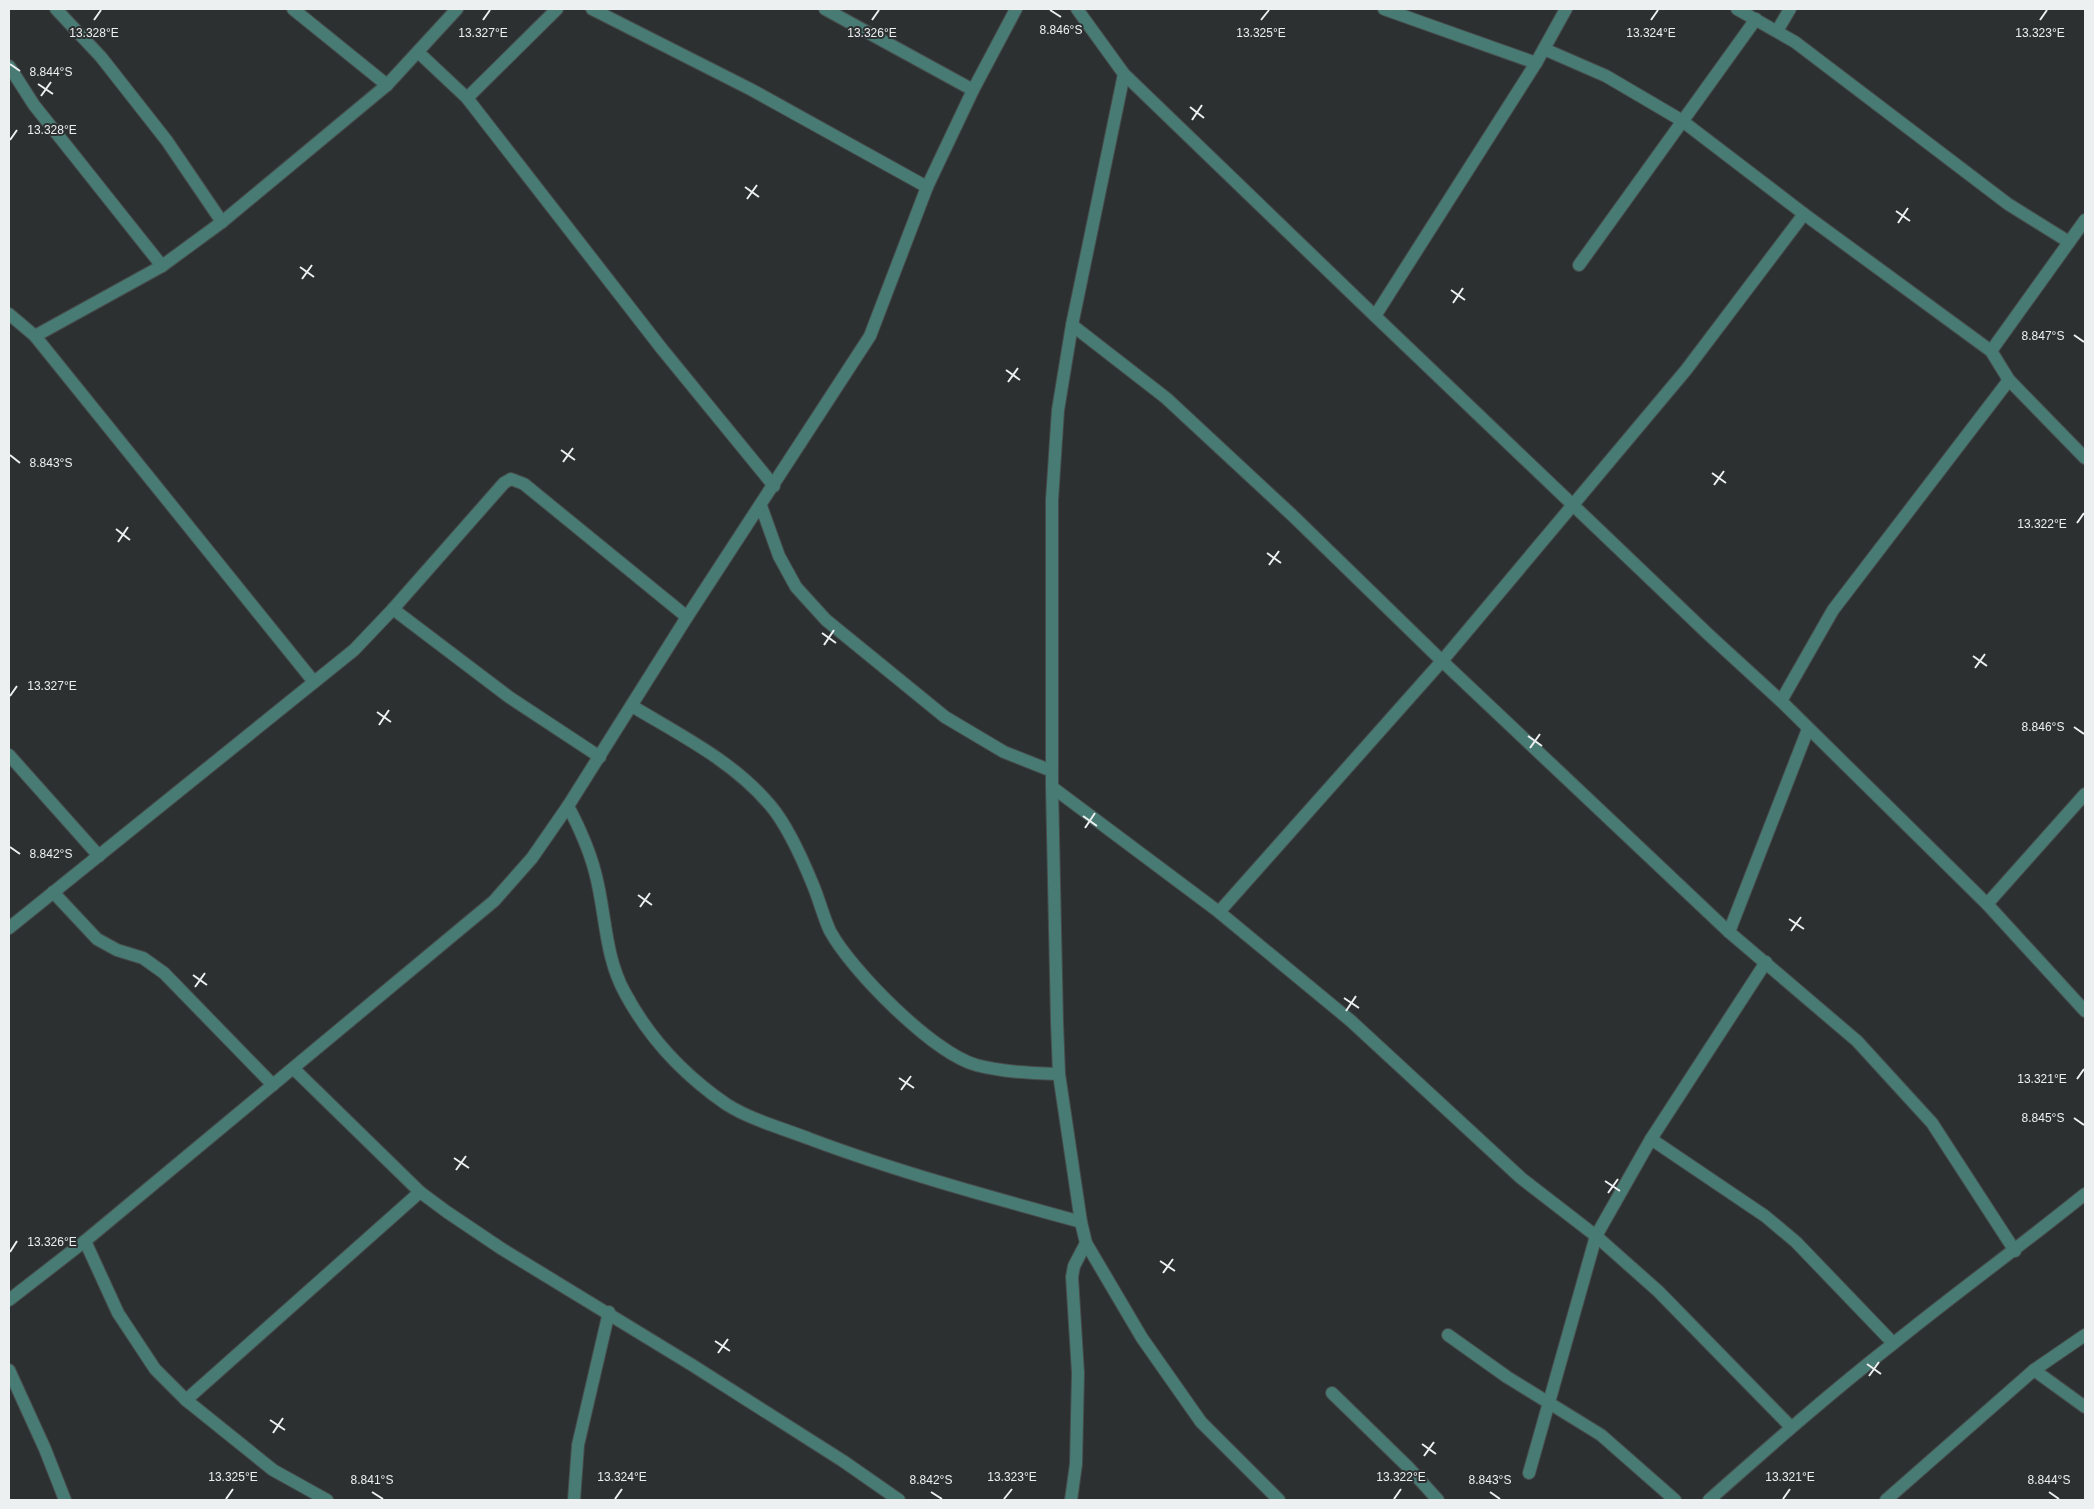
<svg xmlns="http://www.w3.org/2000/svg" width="2094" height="1509" font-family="Arial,sans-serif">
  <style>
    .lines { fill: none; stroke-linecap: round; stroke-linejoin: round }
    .minor-casing { stroke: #474b4b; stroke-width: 14 }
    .minor { stroke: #477b74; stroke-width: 12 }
    .ticks { fill: none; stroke: #edf0f0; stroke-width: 2 }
    .ticks-label { font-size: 12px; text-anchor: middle; fill: #edf0f0; stroke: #2c3030; stroke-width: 4; stroke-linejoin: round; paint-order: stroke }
  </style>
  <rect width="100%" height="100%" fill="#2c3030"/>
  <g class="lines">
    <defs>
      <g id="minor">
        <path d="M56,9l45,48 66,84 55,81"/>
        <path d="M293,9l94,76"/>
        <path d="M592,9l160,81 175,97"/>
        <path d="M825,9l148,81"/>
        <path d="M1077,9l47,65 251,242 334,319 72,66 206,203 98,107"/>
        <path d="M1384,9l152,54"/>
        <path d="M1737,9l58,33 213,162 61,38"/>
        <path d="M1777,31l13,-22"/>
        <path d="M1544,49l62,27 75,44 123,94 187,137 18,29 76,78"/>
        <path d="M418,52l49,46 195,251 112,137"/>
        <path d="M9,66l25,39 128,161"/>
        <path d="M1124,74l-52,251 -14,85 -6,90v287l5,235 2,52 22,148 5,21 56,95 59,84 78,78"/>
        <path d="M467,98l90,-89"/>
        <path d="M1579,265l177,-246"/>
        <path d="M9,314l26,22 279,346"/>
        <path d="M1375,316l161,-253 30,-54"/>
        <path d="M1072,325l94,73 126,117 150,146 287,271 128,109 75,82 83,128"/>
        <path d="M35,336l127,-70 60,-44 165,-137 70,-76"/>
        <path d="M1991,351l94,-131"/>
        <path d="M761,506l18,50 17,31 30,33 119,97 59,35 48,19"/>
        <path d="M393,609l116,88 91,60"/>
        <path d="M1781,701l52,-91 176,-230"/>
        <path d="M632,706c48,29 101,55 138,99 18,21 32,53 43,80 6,14 10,31 17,46 21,39 103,122 146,134 26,7 56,8 83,9"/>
        <path d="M9,755l90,101"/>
        <path d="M1052,787l167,125 132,109 170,157 75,58 62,55 133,136"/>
        <path d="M568,806c11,21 21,43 27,66 11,40 9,83 30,121 24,45 59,82 101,111 25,16 56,24 84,35 88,33 180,58 271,83"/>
        <path d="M53,892l44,47 20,11 26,8 21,15 109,112"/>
        <path d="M1987,904l98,-110"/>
        <path d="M1219,912l223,-251 244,-291 118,-156"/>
        <path d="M9,928l345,-278 39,-41 111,-126 7,-4 13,5 163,133"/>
        <path d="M1729,932l79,-203"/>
        <path d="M294,1069l126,123 27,20 55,37 190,116 151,96 56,39"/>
        <path d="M1651,1139l114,77 31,26 97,101"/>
        <path d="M85,1241l33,72 37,56 31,31 87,70 54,30"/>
        <path d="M9,1300l76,-59 409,-340 38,-43 36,-52 119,-189 183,-281 57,-149 46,-97 43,-81"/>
        <path d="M1448,1335l59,42 94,58 74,65"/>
        <path d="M9,1370l36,79 20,51"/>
        <path d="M2034,1370l51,37"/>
        <path d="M1332,1393l76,74 30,33"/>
        <path d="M186,1400l234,-208"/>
        <path d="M1529,1473l67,-237 55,-97 115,-177"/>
        <path d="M574,1500l4,-55 31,-133"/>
        <path d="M1071,1500l5,-36 2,-91 -6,-96 2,-11 12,-23"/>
        <path d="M1709,1500c61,-54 121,-107 185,-157 63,-51 128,-98 191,-149"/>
        <path d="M1886,1500l148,-130 51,-35"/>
      </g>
    </defs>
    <use href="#minor" class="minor-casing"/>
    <use href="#minor" class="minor"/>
  </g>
  <path class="ticks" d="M1050,10l11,7M94,20l7,-10M483,20l7,-10M872,20l7,-10M1261,20l8,-10M1651,20l7,-10M2040,20l7,-10M10,64l10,7M38,84l15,10M41,96l10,-14M1190,107l14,11M1192,120l10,-15M10,140l7,-10M745,187l14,10M747,199l10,-14M1896,211l14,10M1898,223l10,-15M300,267l14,10M302,279l10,-14M1451,290l14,10M1453,303l10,-15M2074,335l10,7M1006,370l14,10M1008,382l10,-14M561,450l14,10M10,455l10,8M563,462l10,-14M1712,473l14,10M1714,485l10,-14M2077,523l7,-10M116,529l14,11M118,542l10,-15M1267,553l14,10M1269,565l10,-14M822,633l14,10M824,645l10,-15M1973,656l14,10M1975,668l10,-14M10,696l7,-10M377,712l14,10M379,725l10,-15M2074,727l10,7M1528,736l14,10M1530,748l10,-14M1083,816l14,10M1085,828l10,-15M10,847l10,7M638,895l14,10M640,907l10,-14M1789,919l15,10M1791,931l10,-14M193,975l14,10M195,987l10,-14M1344,998l15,10M1346,1011l10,-15M899,1078l15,10M2077,1079l7,-10M901,1090l10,-14M2074,1118l10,7M454,1158l15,10M456,1170l10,-14M1605,1181l15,10M1608,1193l10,-14M10,1252l7,-11M1160,1261l15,10M1163,1273l10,-14M715,1341l15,10M718,1353l10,-14M1867,1364l14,10M1869,1376l10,-14M270,1420l15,10M273,1433l10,-15M1422,1444l14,10M1424,1456l10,-14M372,1492l11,7M931,1492l11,7M1490,1492l10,7M2049,1492l10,7M226,1499l7,-10M615,1499l7,-10M1004,1499l8,-10M1394,1499l7,-10M1783,1499l7,-10"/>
  <g class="ticks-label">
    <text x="1061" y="34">8.846°S</text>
    <text x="94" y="37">13.328°E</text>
    <text x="483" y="37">13.327°E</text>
    <text x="872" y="37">13.326°E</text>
    <text x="1261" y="37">13.325°E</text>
    <text x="1651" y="37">13.324°E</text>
    <text x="2040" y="37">13.323°E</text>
    <text x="51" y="76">8.844°S</text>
    <text x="52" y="134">13.328°E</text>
    <text x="2043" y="340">8.847°S</text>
    <text x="51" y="467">8.843°S</text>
    <text x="2042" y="528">13.322°E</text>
    <text x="52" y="690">13.327°E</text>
    <text x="2043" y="731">8.846°S</text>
    <text x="51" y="858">8.842°S</text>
    <text x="2042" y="1083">13.321°E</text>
    <text x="2043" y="1122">8.845°S</text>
    <text x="52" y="1246">13.326°E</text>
    <text x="233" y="1481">13.325°E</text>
    <text x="622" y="1481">13.324°E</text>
    <text x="1012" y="1481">13.323°E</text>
    <text x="1401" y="1481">13.322°E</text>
    <text x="1790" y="1481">13.321°E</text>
    <text x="372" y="1484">8.841°S</text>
    <text x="931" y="1484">8.842°S</text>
    <text x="1490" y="1484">8.843°S</text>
    <text x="2049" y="1484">8.844°S</text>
  </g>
  <rect width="2094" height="1509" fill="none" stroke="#edf0f0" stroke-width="20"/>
</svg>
